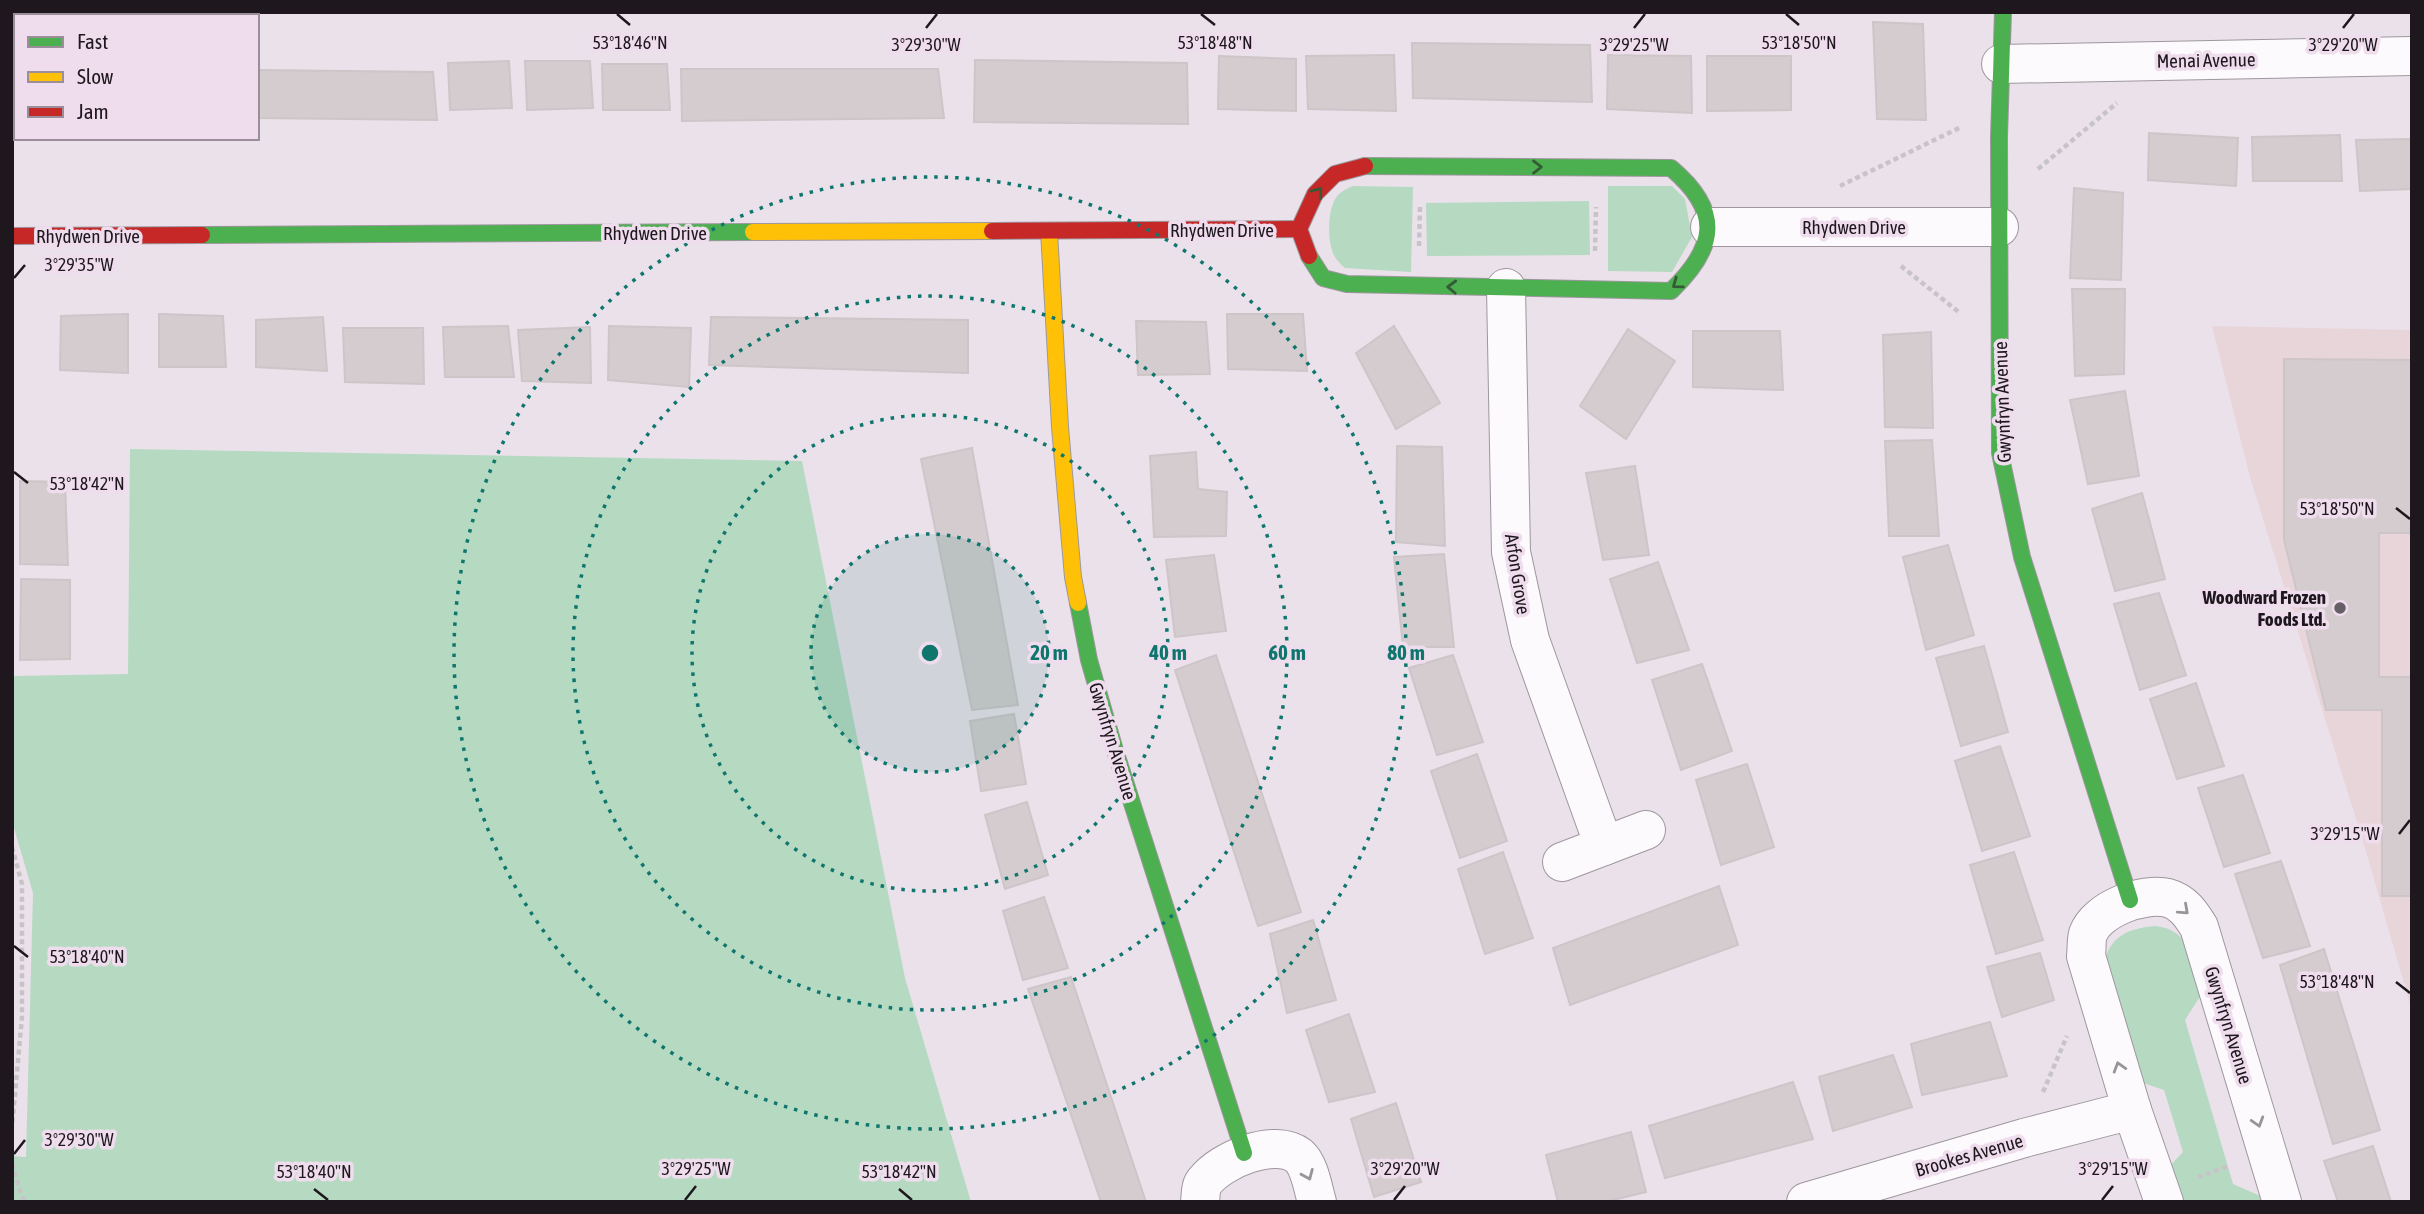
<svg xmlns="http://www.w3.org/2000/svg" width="2424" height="1214" font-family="'Asap Condensed',sans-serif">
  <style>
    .commercial { fill: #e8d5da }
    .green { fill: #b5dac1 }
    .building { fill: #d4cccf; stroke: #cec5c8; stroke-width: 2 }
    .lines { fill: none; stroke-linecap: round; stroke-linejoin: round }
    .street-casing { stroke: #9e979e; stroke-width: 40 }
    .fast-casing { stroke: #9e979e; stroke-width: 18 }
    .slow-casing { stroke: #9e979e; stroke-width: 18 }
    .jam-casing { stroke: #9e979e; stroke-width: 18 }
    .path { stroke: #c7c4c7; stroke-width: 4.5; stroke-dasharray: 5 3.5; stroke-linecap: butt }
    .street { stroke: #fcfafc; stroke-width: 38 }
    .fast { stroke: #4caf50; stroke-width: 16 }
    .slow { stroke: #ffc107; stroke-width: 16 }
    .jam { stroke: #c62828; stroke-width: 16 }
    .oneway { stroke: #335c34 }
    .oneway2 { stroke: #989498 }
    .ticks { fill: none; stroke: #1e181e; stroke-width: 2.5 }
    .ring { fill: none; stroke: #0f766e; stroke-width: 3.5; stroke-dasharray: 3.5 7 }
    .poi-dot { fill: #665e65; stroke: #efddee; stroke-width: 2.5 }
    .labels { text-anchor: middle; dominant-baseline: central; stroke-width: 7; stroke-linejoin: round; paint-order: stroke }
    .street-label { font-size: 19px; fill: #1e181e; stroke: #efddee }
    .poi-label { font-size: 19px; font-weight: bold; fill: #1e181e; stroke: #efddee; text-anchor: end }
    .ticks-label { font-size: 18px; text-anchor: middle; fill: #1e181e; stroke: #efddee; stroke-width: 7; stroke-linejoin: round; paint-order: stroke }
    .centre { fill: #0f766e; stroke: #efddee; stroke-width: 3.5 }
    .ring-label { font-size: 21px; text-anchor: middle; font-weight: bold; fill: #0f766e; stroke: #efddee; stroke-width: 7; stroke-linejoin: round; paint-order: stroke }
  </style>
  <rect width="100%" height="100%" fill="#ebe1ea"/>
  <path class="commercial" d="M2212,326l200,4v681l-47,-163 -115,-371z"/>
  <g class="green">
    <path d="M1353,186l60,1 -2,85 -66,-4c-6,-5 -11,-10 -13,-18 -5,-14 -4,-44 6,-55 4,-4 10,-7 15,-9z"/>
    <path d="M1608,186h64l13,13 7,38 -20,35 -64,-1z"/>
    <path d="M1589,201l1,54 -163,1 -1,-53z"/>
    <path d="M130,449l672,12 103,517 66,224h-959v-46l14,1 7,-264 -21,-72v-145l116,-2z"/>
    <path d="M2155,926c36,3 39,37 48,66l-18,28 48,164 32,14 1,4h-90l-10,-32 17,-18 -19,-62 -27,-9 -32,-121c6,-25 26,-32 50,-34z"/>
  </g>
  <g class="building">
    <path d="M1873,22l50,2 3,96 -49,-1z"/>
    <path d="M1412,43l178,2 2,57 -179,-4z"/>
    <path d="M1394,55l2,56 -88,-2 -2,-53z"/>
    <path d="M1608,55l83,1 1,57 -85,-4z"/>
    <path d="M1219,56l77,3v52l-78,-2z"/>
    <path d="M1707,56h84v54l-84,1z"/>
    <path d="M975,60l212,3 1,61 -214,-2z"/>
    <path d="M509,61l3,47 -62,2 -2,-47z"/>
    <path d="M525,61h65l3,47 -66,2z"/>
    <path d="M602,64h65l3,46h-67z"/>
    <rect x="12" y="66" width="4" height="54"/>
    <path d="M681,69h257l6,49 -262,3z"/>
    <path d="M257,70l176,2 4,48 -180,-2z"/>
    <path d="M2149,133l89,5 -2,48 -88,-6z"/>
    <path d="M2340,135l2,46h-89l-1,-44z"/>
    <path d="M2412,139v50l-52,2 -4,-51z"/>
    <path d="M2074,188l49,5 -2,87 -51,-2z"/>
    <path d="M2072,289h53l-1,85 -49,2z"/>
    <path d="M128,314v59l-68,-3 1,-54z"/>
    <path d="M159,314l64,2 3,51h-67z"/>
    <path d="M1227,314h76l4,57 -79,-2z"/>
    <path d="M323,317l4,54 -71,-4v-47z"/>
    <path d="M711,317l257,3v53l-259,-8z"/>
    <path d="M1136,321l70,1 4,52 -72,1z"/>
    <path d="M508,326l6,51h-69l-2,-50z"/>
    <path d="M609,326l82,2 -2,59 -81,-7z"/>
    <path d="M1394,326l46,77 -44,26 -40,-76z"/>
    <path d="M590,327l1,56 -69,-2 -4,-51z"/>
    <path d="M343,328h80l1,56 -79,-2z"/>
    <path d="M1628,329l47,32 -49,78 -46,-33z"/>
    <path d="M1693,331h87l3,59 -90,-3z"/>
    <path d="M1931,332l2,96 -48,-1 -2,-92z"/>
    <path d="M2284,359l128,1v173h-33v144h33v219h-30v-186h-56l-42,-170z"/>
    <path d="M2125,391l14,85 -51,8 -18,-84z"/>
    <path d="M1932,440l7,96h-50l-4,-95z"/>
    <path d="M1397,446l45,1 3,99 -49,-4z"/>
    <path d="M972,448l46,257 -46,5 -51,-251z"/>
    <path d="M1196,452l2,37 29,3 -1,44 -72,1 -4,-81z"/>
    <path d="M1635,466l14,89 -46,5 -17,-87z"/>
    <path d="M20,481l45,1 3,83 -48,-1z"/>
    <path d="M2142,493l23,86 -50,12 -23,-82z"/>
    <path d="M1948,545l26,90 -48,15 -23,-93z"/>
    <path d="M1444,554l10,93h-51l-9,-90z"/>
    <path d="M1214,555l12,76 -51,6 -9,-77z"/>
    <path d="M1658,562l31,88 -52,13 -27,-84z"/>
    <path d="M21,579l49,1v79l-50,1z"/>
    <path d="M2159,593l27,82 -46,15 -26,-86z"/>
    <path d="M1984,646l24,86 -47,14 -25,-88z"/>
    <path d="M1216,655l85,257 -43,14 -83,-256z"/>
    <path d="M1453,655l30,87 -46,13 -28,-87z"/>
    <path d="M1702,664l30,87 -51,19 -29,-90z"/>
    <path d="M2196,683l28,83 -47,13 -27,-80z"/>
    <path d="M1014,714l12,70 -45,7 -11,-70z"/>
    <path d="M2000,746l30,90 -48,15 -27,-90z"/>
    <path d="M1477,754l30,87 -47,17 -29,-87z"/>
    <path d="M1747,764l27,83 -53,18 -25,-85z"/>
    <path d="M2243,775l27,78 -46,14 -26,-79z"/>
    <path d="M1027,802l21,73 -43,14 -20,-74z"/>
    <path d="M1503,852l30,86 -48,16 -27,-85z"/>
    <path d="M2014,852l29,88 -47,14 -26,-89z"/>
    <path d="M2281,861l29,85 -47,12 -28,-84z"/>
    <path d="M1719,886l19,59 -168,60 -17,-57z"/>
    <path d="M1044,897l24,71 -45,12 -20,-69z"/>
    <path d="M1313,920l23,80 -49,13 -17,-79z"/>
    <path d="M2324,949l56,181 -47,14 -53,-179z"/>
    <path d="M2040,953l14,47 -52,17 -15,-50z"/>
    <path d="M1071,977l75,225h-45l-73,-213z"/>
    <path d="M1349,1014l26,78 -46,10 -23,-72z"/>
    <path d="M1990,1022l17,54 -85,19 -11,-51z"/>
    <path d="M1893,1055l19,52 -79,24 -14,-54z"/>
    <path d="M1793,1082l20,57 -148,39 -16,-52z"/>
    <path d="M1396,1103l25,79 -47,15 -23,-78z"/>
    <path d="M1631,1132l15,60 -41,10h-47l-12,-47z"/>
    <path d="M2373,1146l18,56h-53l-14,-41z"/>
  </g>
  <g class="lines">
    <defs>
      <g id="street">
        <path d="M2001,64l411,-8"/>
        <path d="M1710,227h289"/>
        <path d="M1506,288l5,264 19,88 74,206"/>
        <path d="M1562,862l84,-32"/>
        <path d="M1200,1202c1,-7 0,-16 5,-21 16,-21 70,-44 94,-25 11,10 14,33 18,46"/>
        <path d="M1806,1202l218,-64 108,-28"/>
        <path d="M2164,1202l-32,-92 -46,-154c1,-7 0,-16 2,-22 9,-25 55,-42 80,-36 15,4 23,16 31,29l83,275"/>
      </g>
      <g id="fast">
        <path d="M2003,12l-4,125 1,316 22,104 108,343"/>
        <path d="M202,235l551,-3"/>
        <path d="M1309,256l14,22 24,6 324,7c46,-44 51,-80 0,-123l-306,-2"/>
        <path d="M1078,603l11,57 25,87 130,406"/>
      </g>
      <g id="slow">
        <path d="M1049,231l11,196 13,150 5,26"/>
        <path d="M753,232l239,-1"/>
      </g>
      <g id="jam">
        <path d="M992,231l307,-2"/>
        <path d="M12,236l190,-1"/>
        <path d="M1309,256l-10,-27 16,-35 20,-20 30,-8"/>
      </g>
    </defs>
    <use href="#street" class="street-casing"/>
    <use href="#fast" class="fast-casing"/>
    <use href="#slow" class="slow-casing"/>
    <use href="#jam" class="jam-casing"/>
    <g class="path">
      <path d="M2038,169l79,-66"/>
      <path d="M1840,186l121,-59"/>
      <path d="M1419,246l1,-40"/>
      <path d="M1595,251l1,-44"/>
      <path d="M1901,266l59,47"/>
      <path d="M12,847l10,37v133l-10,110"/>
      <path d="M2043,1092l24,-56"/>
      <path d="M12,1164l10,33 4,5"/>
      <path d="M2198,1177l31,-11"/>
    </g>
    <use href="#street" class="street"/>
    <use href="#fast" class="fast"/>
    <use href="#slow" class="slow"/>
    <use href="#jam" class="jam"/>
  </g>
  <defs><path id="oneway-chevron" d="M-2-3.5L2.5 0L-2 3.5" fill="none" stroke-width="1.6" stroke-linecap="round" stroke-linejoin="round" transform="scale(1.75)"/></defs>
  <g class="oneway">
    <use href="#oneway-chevron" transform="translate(1537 167)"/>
    <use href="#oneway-chevron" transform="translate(1318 192) rotate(-52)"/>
    <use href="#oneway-chevron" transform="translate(1677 284) rotate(144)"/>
    <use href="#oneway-chevron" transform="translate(1452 287) rotate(-178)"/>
  </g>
  <g class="oneway2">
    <use href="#oneway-chevron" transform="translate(2184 910) rotate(42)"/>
    <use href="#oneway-chevron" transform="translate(2119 1067) rotate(-107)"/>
    <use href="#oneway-chevron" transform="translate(2258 1122) rotate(73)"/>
    <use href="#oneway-chevron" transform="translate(1308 1175) rotate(67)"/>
  </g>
  <path class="ticks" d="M617,14l13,11M1201,14l14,11M1786,14l13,11M926,28l11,-14M1634,28l11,-14M2343,28l11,-14M14,278l11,-13M14,472l14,11M2396,508l14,11M2399,834l11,-14M14,946l14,11M2396,982l14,11M14,1154l11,-14M314,1189l14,11M899,1189l13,11M685,1200l11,-14M1394,1200l11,-14M2102,1200l11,-14"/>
  <circle cx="930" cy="653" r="119" fill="#0f766e" fill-opacity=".12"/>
  <g class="ring">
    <circle cx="930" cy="653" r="119"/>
    <circle cx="930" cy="653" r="238"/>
    <circle cx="930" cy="653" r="357"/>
    <circle cx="930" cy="653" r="476"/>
  </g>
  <circle class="poi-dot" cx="2340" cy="608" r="7"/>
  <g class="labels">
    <g class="street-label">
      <text transform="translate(2206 60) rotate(-1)">Menai Avenue</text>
      <text x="1854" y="227">Rhydwen Drive</text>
      <text x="1222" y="230">Rhydwen Drive</text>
      <text x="655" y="233">Rhydwen Drive</text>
      <text x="88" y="236">Rhydwen Drive</text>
      <text transform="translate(2002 402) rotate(-92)">Gwynfryn Avenue</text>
      <text transform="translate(1518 574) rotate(81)">Arfon Grove</text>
      <text transform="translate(1113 741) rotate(73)">Gwynfryn Avenue</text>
      <text transform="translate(2229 1025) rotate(73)">Gwynfryn Avenue</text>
      <text transform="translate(1969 1155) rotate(-16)">Brookes Avenue</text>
    </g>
    <g class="poi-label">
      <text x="2326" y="597">Woodward Frozen<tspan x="2326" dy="22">Foods Ltd.</tspan></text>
    </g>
  </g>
  <g class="ticks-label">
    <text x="630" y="49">53°18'46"N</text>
    <text x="1215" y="49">53°18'48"N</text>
    <text x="1799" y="49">53°18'50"N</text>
    <text x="926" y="51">3°29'30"W</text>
    <text x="1634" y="51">3°29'25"W</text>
    <text x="2343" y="51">3°29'20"W</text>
    <text x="79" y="271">3°29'35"W</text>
    <text x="87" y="490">53°18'42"N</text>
    <text x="2337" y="515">53°18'50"N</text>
    <text x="2345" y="840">3°29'15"W</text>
    <text x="87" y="963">53°18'40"N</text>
    <text x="2337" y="988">53°18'48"N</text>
    <text x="79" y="1146">3°29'30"W</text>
    <text x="696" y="1175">3°29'25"W</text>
    <text x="1405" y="1175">3°29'20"W</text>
    <text x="2113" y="1175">3°29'15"W</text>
    <text x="314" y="1178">53°18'40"N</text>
    <text x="899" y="1178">53°18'42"N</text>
  </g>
  <circle cx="930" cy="653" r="10" class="centre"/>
  <g class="ring-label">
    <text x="1049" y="660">20 m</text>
    <text x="1168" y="660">40 m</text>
    <text x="1287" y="660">60 m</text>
    <text x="1406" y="660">80 m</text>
  </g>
  <rect width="2424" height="1214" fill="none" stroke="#1e181e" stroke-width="28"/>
  <rect x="14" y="14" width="245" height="126" fill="#efddee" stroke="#9b8e9b" stroke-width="2"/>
  <rect x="28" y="37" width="35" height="10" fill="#4caf50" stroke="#9b8e9b" stroke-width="2"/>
  <text x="77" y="49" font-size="21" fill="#1e181e">Fast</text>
  <rect x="28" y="72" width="35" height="10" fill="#ffc107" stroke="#9b8e9b" stroke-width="2"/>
  <text x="77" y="84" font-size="21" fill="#1e181e">Slow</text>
  <rect x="28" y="107" width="35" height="10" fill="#c62828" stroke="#9b8e9b" stroke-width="2"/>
  <text x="77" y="119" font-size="21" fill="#1e181e">Jam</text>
</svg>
